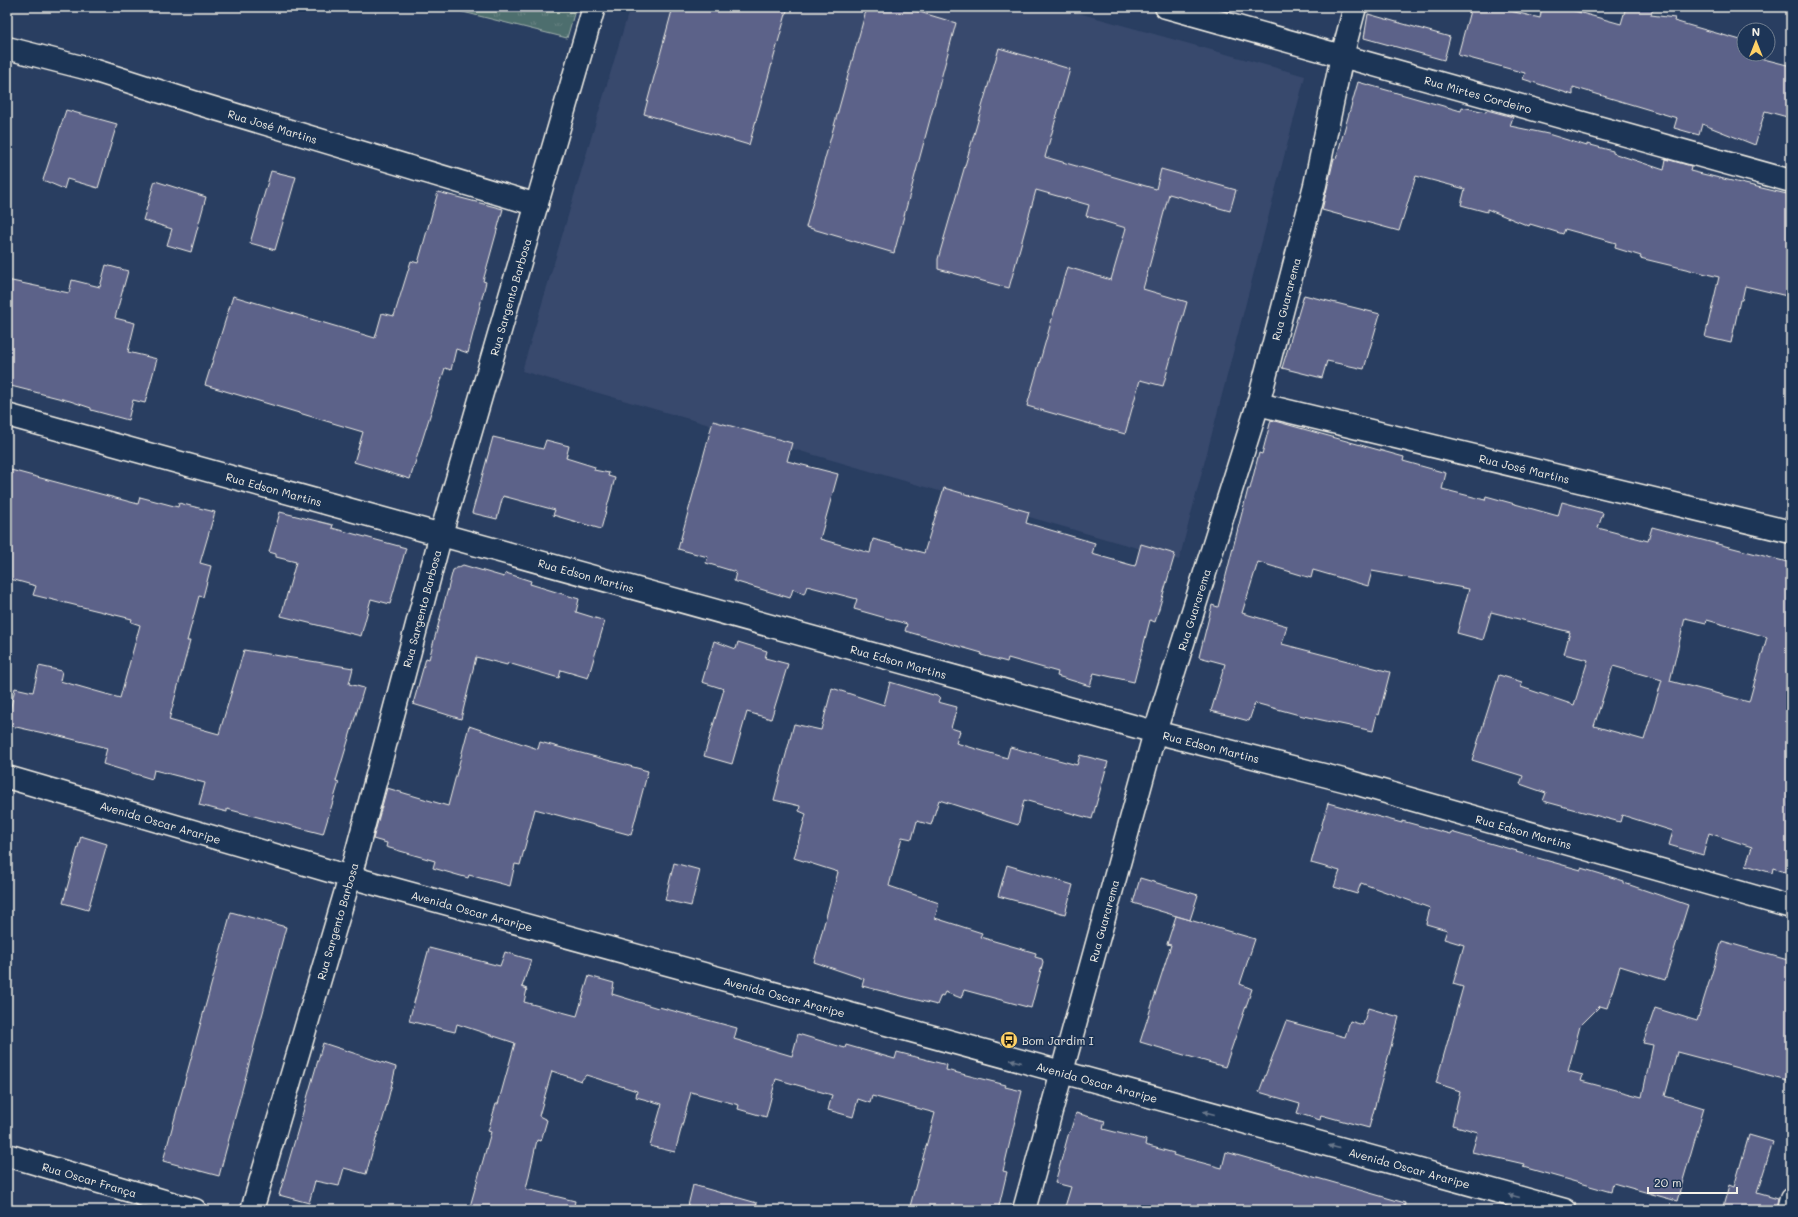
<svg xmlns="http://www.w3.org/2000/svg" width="1798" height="1217" font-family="Mali,sans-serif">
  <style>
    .built { fill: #38496d }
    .grass { fill: url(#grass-tufts); stroke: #a1b0ab }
    .building { fill: #5b6289; stroke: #f4f1e8; fill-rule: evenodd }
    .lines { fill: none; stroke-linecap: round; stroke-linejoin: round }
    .street-casing { stroke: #f4f1e8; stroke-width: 25 }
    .secondary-casing { stroke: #f4f1e8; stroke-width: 25 }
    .street { stroke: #1d3557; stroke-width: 22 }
    .secondary { stroke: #1d3557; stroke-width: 22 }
    .oneway { fill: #68778a }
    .labels { text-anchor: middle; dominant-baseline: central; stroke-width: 3.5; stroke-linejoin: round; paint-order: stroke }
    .street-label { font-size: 11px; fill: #f4f1e8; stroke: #1d3557 }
    .poi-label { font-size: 11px; fill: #f4f1e8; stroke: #1d3557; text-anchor: start }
  </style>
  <defs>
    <pattern id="grass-tufts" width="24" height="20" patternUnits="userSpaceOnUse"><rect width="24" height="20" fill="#4e6e6e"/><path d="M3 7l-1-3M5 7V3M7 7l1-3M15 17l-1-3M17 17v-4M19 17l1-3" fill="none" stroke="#688383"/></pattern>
  </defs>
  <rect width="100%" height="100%" fill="#293e61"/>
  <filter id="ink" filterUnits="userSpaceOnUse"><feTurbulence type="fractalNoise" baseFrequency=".025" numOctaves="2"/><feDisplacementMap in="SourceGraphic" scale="8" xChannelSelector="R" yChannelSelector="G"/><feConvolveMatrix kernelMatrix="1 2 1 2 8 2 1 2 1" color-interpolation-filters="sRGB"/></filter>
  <g filter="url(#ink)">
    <path class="built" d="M630,7h427l248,69 -126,484 -657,-189z"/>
    <path class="grass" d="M443,7h133l-9,31z"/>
    <g class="building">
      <path d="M673,7h115l-39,138 -105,-31z"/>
      <path d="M867,7h36l53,16 -62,230 -88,-26z"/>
      <path d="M1471,7h22l47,11 2,-11h18l61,17 5,-17h27l-2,8 24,3 -1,3 70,20v13l47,12v52l-26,-7 -10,34 -53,-21 -3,11 -25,-7 3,-10 -104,-31v8l-50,-16 2,-6 -67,-18z"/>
      <path d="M1368,14l82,23 -6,23 -80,-22z"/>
      <path d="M999,48l71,21 -25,88 111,32 5,-20 75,21 -6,21 -61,-17 -26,95 44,13 -24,84 -23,-6 -15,54 -98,-28 40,-139 44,13 15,-52 -40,-12 3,-11 -53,-15 -27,98 -71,-19v-10z"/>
      <path d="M1358,82l103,29 1,-4 24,5 1,-2 26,7 -3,9 38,8 39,12v-2l26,7v2l51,17 2,-11 25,7 -1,5 101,24v85l-4,16 -42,-10 -3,14h-2l-9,43 -26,-6 14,-60 -79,-19 1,-2 -26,-8 1,-5 -51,-14 -2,5 -33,-10 -1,2 -42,-17v3l-26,-7 4,-16 -49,-13 -17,55 -77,-21 12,-52 2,1z"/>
      <path d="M66,110l51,14 -19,64 -31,-9 -3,10 -21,-9z"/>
      <path d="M271,171l25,6 -21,73 -25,-7z"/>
      <path d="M155,181l51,16 -15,55 -24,-7 5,-16 -29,-9z"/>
      <path d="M438,192l65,17 -20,72 3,1 -18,71 -12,-4 -5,21 -6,-2 -35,111 -56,-17 9,-30 -158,-47 28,-89 142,42 7,-25 12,3 17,-55 7,2z"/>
      <path d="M106,265l22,6 -13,47 20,5 -7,29 29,7 -12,44 -12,-3 -5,20 -37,-10v-2l-21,-7 -63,-16v-105l62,13 3,-13 28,7z"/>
      <path d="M1304,295l76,19 -16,55 -37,-8 -5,17 -40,-10z"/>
      <path d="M1271,420l133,37 -1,4 43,12 -4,16 43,11 1,-4 72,20 4,-14 41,11 -5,15 50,13 4,-14 139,36v311l-18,-6 -1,5 -26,-8 6,-18 -43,-14 -6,22 -34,-10 4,-14 -51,-16 -2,7 -77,-21 3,-8 -26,-9 3,-8 -51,-16 27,-85 23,7 -1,5 53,18 14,-45 -24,-6 6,-22 -79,-20 -8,28 -26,-7 12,-44 -97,-18 -4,15 -55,-16 -2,8 -53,-16 -16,51 45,13 -5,18 108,28 -11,43 -2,-1 -4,17 -70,-15 -48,-13 -6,18 -38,-10 14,-47 -26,-7 13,-52 6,2 30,-118h2l9,-36 3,1zM1685,618l21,5 1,-3 60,17 -18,65 -79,-21zM1613,666l49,14 -18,60 -50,-14z"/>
      <path d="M713,421l79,22 -5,18 51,13 -18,65 50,14 3,-14 51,14 20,-65 85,24 -3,11 69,20 -3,11 43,12 6,-22 34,10 -20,68 -5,-2 -16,62 -40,-9 -4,13 -33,-10 1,-4 -50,-14 -1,4 -26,-7 1,-2 -77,-22 2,-7 -53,-15 3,-10 -50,-13 -3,8 -11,-5 -3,9 -56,-17 2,-9 -30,-9 2,-6 -30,-8z"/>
      <path d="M493,437l50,12 3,-9 23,6 -3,12 29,9 -1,3 15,3 -1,3 7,2 -14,51 -48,-14 2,-5 -52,-14 -6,23 -25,-6z"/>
      <path d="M7,469l131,35 2,-7 38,10 1,-4 36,9 -15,51 11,3 -8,31 -4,-1 -12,45h3l-21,79 50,14 25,-84 109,18 -4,16 15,4 -28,93 3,1 -16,52 -96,-25v3l-28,-7 6,-22 -51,-13 -2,9 -49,-15 4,-16 -59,-15v1l-41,-9 8,-37 18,4 6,-26 23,5 -2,10 60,17 20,-73 -9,-3 1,-3 -99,-24 3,-9 -29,-8z"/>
      <path d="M280,512l53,13 -1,3 74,20 -16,56 -19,-5 -10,37 -80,-20 15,-54 -20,-5v-3l-7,-2z"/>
      <path d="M463,565l41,12 2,-4 25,8 -1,3 49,15 -3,13 29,9 -17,57 -27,-8 -2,8 -51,-15 -1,2 -31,-8 -15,62 -48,-15 13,-46 3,1 24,-89z"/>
      <path d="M714,641l22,8 2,-7 29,9 -2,7 23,6 -17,55 -24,-7 -15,52 -28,-8 20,-67 -22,-7z"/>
      <path d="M890,682l50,15 -2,5 19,5 -6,21 9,3 -4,12 51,15 3,-11 67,18 3,-10 28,7 -16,57 -68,-19 -6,25 -79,-25 -8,25 -14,-4 -5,18 -10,-2 -13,49 50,17 -4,15 47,15 -2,4 56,16 -1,4 7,2 1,3 -12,46 -67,-18 -3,8 -16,-6 -2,4 -2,-1 -4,10 -75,-19 2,-7 -50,-17 24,-90 -44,-14 12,-44 -7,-3 1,-5 -26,-6 20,-76 27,6 11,-42 52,17z"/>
      <path d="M469,726l69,23 2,-7 108,29 -17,64 -96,-26 -15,56 -5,-1 -5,22 -41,-11 -1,3 -35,-10 2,-7 -49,-14 1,-4 -14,-4 14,-51 61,18z"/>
      <path d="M1328,803l74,20v-2l48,13 1,-2 66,19 -1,1 65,18v-2l43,13v2l64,22 -23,75 -45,-14 -13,42 -7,-2 -20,20 -12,45 15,4 -2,6 61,16 11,-52 -10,-2 12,-35 42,13 25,-80 69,20v121l-114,-30 -12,44 39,12 -27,93 -64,-18 -2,9 -88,-25 1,-3 -52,-12 6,-20 -26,-7 8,-34 -24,-8 27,-96 -10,-3 11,-39 -20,-6 3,-9 -21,-6 4,-16 -69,-25 -4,11 -23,-7 6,-16 -29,-8z"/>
      <path d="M81,836l26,8 -19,66 -25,-7z"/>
      <path d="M674,863l26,7 -9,36 -26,-6z"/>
      <path d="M1007,865l66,20 -8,29 -67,-18z"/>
      <path d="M1140,878l58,17 -8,25 -57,-17z"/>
      <path d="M231,912l55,15 -67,249 -56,-15z"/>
      <path d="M1176,916l79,23 -15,45 12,5 -27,78 -85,-25 31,-97 -4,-1z"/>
      <path d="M429,948l71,18 5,-14 26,8 -9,27 5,2 -3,13 53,14 12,-40 25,7 -2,11 46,14 1,-1 78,21 -3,11 58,17 6,-22 47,14 1,-3 49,14 2,-7 50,13 -1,5 60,15 -1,2 17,4 -19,80 4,1 -9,38h-89l26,-97 -63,-17 -2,7 -12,-4 -5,18 -25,-7 4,-15 -56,-16 -10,38 -28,-8 1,-4 -48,-13 -16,60 -25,-6 12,-42 -26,-7 1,-6 -51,-16 -5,6 -29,-10 -13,45 8,4 -6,21 -4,-1 -11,49 49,12 -2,9h-104l22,-78 -3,-1 8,-27h2l17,-61 -58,-19 -2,8 -46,-11z"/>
      <path d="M1368,1008l31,9 -30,111 -48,-13 -1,5 -23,-7 3,-9 -41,-12 27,-71 59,16 5,-16 13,4z"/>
      <path d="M323,1043l73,24 -11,45 -6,20h-1l-12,42 -22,-6 -5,18 -24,-5 -6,22 -30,-8z"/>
      <path d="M1076,1113l29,8 -2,8 43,11 -1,5 29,8 -1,2 49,13 4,-16 179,51 -1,7h-340l7,-23 -16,-4 14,-51h1z"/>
      <path d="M1749,1135l24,7 -16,51 21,6 -2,11h-54l7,-25 5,2z"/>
      <path d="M693,1185l64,18 -1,7h-69z"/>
    </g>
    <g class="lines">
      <defs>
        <g id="street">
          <path id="s1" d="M1166,7l625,174"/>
          <path id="s2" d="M7,48l86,22 100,32 344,103"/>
          <path id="s3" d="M1258,404l533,128"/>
          <path id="s4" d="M7,415l1148,317 192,49 444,126"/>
          <path id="s5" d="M252,1210l98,-333 91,-343 153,-527"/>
          <path id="s6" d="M1024,1210l131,-478 103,-328 57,-219 27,-129 13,-49"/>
          <path d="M1788,1210l3,-11"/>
        </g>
        <g id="secondary">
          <path id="s7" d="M7,777l343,100 1215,333"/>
          <path id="s8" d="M7,1155l188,55"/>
        </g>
      </defs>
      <use href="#street" class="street-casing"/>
      <use href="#secondary" class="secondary-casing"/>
      <use href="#street" class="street"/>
      <use href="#secondary" class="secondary"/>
    </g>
    <defs><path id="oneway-solid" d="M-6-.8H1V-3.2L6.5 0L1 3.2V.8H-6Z"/></defs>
    <g class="oneway">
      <use href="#oneway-solid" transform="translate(1016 1061) rotate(-165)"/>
      <use href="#oneway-solid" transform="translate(1209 1113) rotate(-165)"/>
      <use href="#oneway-solid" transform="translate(1334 1147) rotate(-165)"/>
      <use href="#oneway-solid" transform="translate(1514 1196) rotate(-165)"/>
    </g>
  </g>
  <defs>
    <symbol id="bus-disc" viewBox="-11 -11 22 22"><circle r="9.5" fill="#ffd166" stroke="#1d3557"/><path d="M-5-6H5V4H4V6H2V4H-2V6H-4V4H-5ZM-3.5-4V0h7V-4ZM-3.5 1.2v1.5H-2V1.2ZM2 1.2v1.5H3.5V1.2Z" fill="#111"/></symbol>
  </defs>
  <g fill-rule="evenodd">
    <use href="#bus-disc" x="999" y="1030" width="20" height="20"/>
  </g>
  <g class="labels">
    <g class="street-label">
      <text stroke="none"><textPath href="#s1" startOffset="324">Rua Mirtes Cordeiro</textPath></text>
      <text stroke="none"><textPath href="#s2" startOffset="277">Rua José Martins</textPath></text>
      <text stroke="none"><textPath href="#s5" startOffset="949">Rua Sargento Barbosa</textPath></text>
      <text stroke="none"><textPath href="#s6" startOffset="948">Rua Guararema</textPath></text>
      <text stroke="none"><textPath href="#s3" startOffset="274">Rua José Martins</textPath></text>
      <text stroke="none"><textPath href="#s4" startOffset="277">Rua Edson Martins</textPath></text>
      <text stroke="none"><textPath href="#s4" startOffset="601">Rua Edson Martins</textPath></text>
      <text stroke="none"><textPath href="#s5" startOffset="625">Rua Sargento Barbosa</textPath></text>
      <text stroke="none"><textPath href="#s6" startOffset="624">Rua Guararema</textPath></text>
      <text stroke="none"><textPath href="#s4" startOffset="925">Rua Edson Martins</textPath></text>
      <text stroke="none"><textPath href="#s4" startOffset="1249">Rua Edson Martins</textPath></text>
      <text stroke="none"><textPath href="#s7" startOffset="160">Avenida Oscar Araripe</textPath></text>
      <text stroke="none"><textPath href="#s4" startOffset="1573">Rua Edson Martins</textPath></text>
      <text stroke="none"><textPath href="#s7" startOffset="484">Avenida Oscar Araripe</textPath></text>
      <text stroke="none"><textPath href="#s6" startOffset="300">Rua Guararema</textPath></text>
      <text stroke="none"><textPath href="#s5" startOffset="301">Rua Sargento Barbosa</textPath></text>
      <text stroke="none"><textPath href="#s7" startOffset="808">Avenida Oscar Araripe</textPath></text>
      <text stroke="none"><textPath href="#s7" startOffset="1132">Avenida Oscar Araripe</textPath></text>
      <text stroke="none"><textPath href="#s7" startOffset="1456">Avenida Oscar Araripe</textPath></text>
      <text stroke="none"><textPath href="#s8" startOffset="86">Rua Oscar França</textPath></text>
    </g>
    <g class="poi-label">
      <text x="1022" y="1040">Bom Jardim I</text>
    </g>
  </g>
  <rect width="1798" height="1217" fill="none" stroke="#1d3557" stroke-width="24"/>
  <rect x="12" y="12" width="1774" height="1193" fill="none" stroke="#f4f1e8" stroke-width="1.5" filter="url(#ink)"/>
  <g transform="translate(1756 42)"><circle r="19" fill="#1d3557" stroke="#738091"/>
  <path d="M0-3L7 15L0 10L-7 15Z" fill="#ffd166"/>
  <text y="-6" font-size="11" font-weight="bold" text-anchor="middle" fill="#f4f1e8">N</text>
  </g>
  <path d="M1648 1187v6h89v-6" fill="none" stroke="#f4f1e8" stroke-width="2"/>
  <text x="1654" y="1187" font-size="12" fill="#f4f1e8" stroke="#1d3557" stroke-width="3" paint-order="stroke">20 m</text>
</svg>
